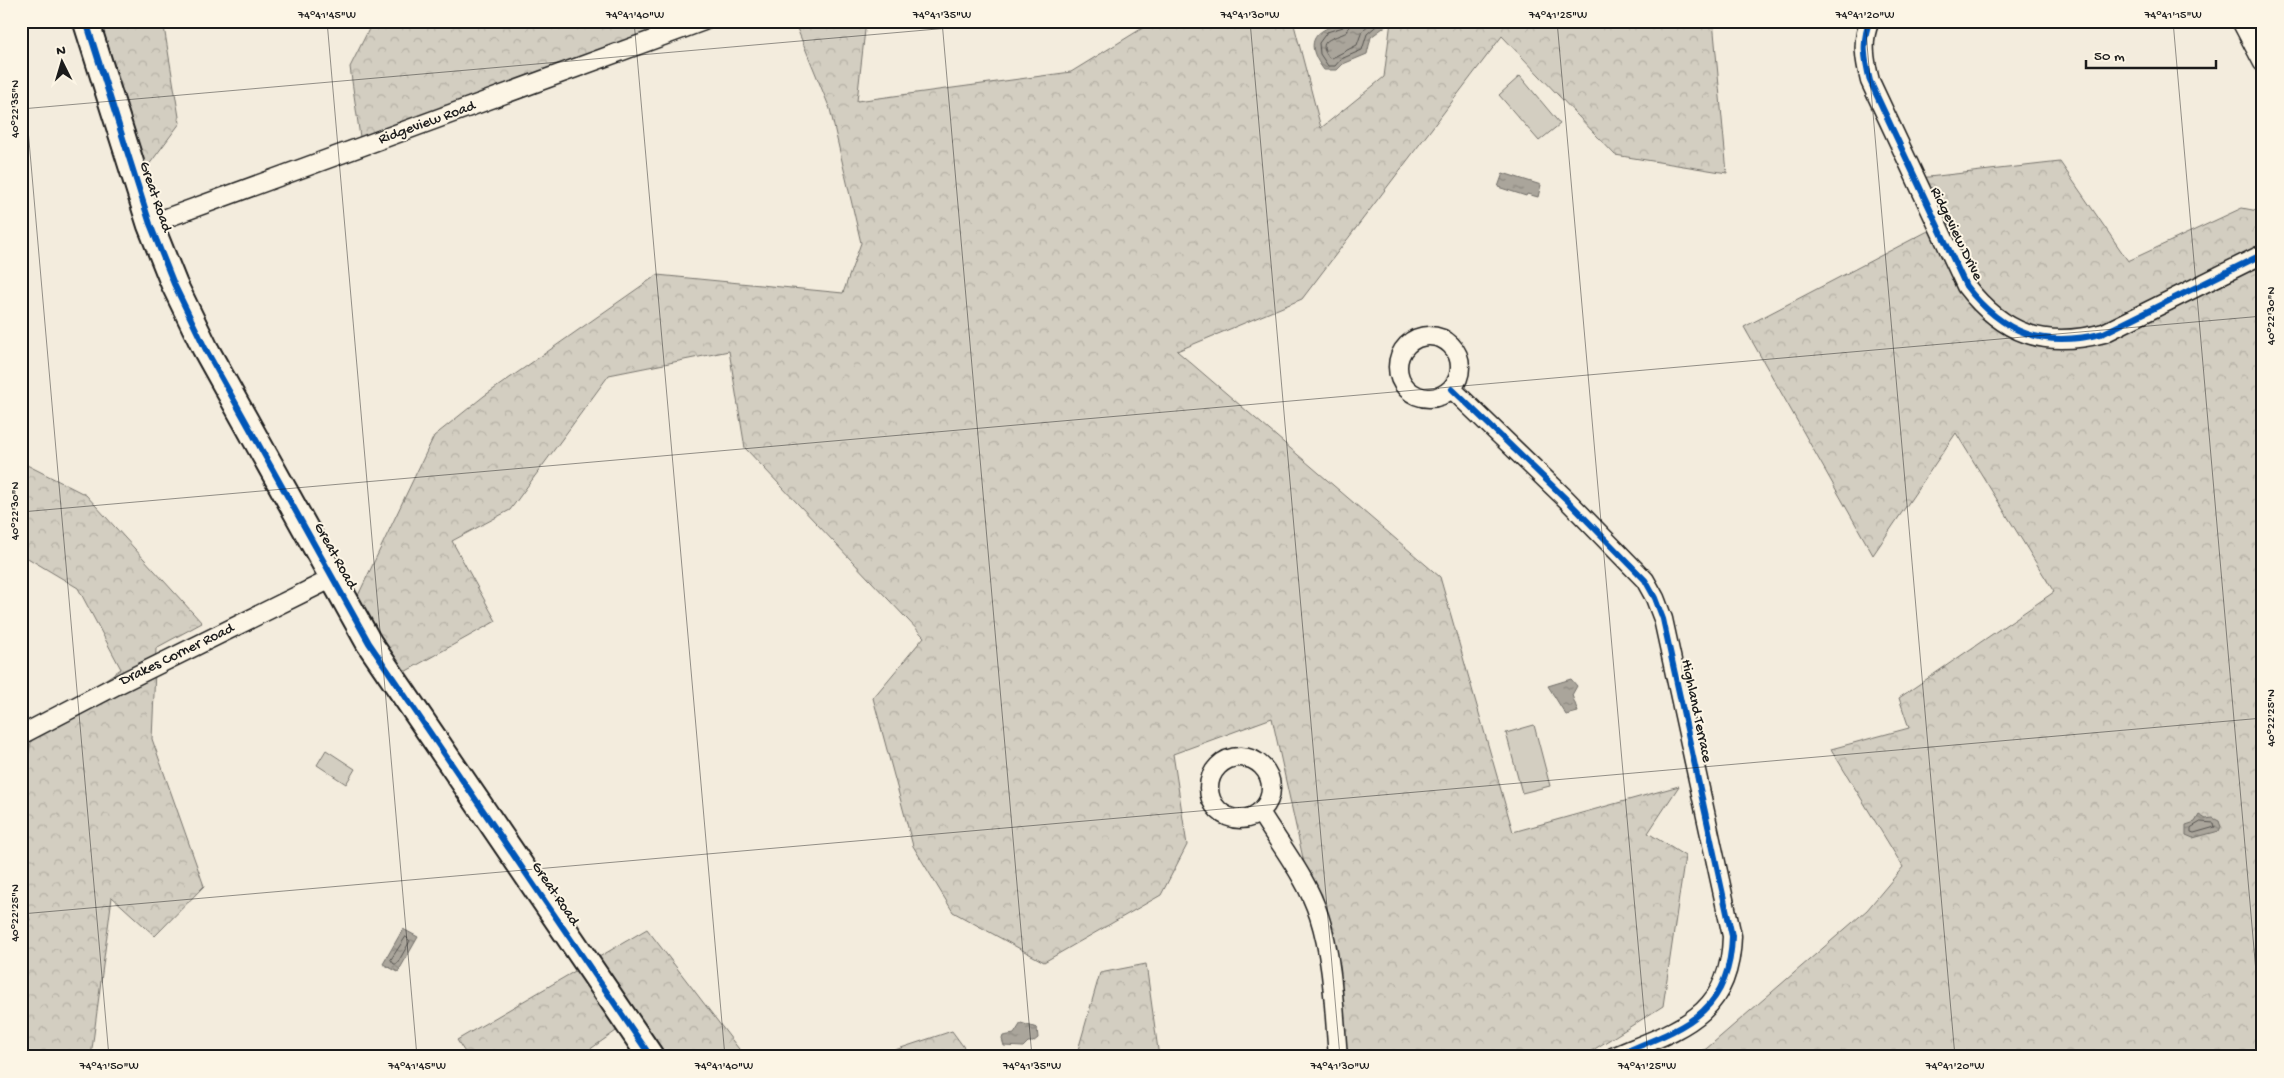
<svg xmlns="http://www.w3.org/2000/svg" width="2284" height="1078" font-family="'Gochi Hand',sans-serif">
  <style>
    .forest { fill: url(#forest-crowns); stroke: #78756e }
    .garden { fill: #d3cec1; stroke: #78756e }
    .water { fill: url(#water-ripples); stroke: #716e68 }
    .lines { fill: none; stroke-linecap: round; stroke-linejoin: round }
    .shore { stroke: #55534f; stroke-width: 1 }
    .street-casing { stroke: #1c1c1c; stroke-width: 21 }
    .secondary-casing { stroke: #1c1c1c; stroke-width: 29 }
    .street { stroke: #fcf5e5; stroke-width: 18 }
    .secondary { stroke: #fcf5e5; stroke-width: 25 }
    .cycleway-casing { stroke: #fcf5e5; stroke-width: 9 }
    .cycleway { stroke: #0057b8; stroke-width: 6 }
    .ticks { fill: none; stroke: #1c1c1c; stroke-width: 1; stroke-opacity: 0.45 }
    .labels { text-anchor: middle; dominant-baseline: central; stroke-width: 4; stroke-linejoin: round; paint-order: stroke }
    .street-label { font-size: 15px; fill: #1c1c1c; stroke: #fcf5e5 }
    .neatline { fill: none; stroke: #1c1c1c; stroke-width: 2 }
    .ticks-label { font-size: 12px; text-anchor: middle; fill: #1c1c1c }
  </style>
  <defs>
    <pattern id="forest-crowns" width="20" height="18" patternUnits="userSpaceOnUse" patternTransform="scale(1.25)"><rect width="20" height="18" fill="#d3cec1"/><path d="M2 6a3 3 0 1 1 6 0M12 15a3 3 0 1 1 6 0" fill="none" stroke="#b5b0a5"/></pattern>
    <pattern id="water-ripples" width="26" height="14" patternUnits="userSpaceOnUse" patternTransform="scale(1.25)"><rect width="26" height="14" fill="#aaa59b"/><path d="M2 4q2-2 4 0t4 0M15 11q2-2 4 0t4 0" fill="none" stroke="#8a867e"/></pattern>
  </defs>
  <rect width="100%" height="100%" fill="#f3ecdd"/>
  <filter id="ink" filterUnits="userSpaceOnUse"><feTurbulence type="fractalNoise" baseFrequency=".02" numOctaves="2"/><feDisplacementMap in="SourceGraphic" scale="10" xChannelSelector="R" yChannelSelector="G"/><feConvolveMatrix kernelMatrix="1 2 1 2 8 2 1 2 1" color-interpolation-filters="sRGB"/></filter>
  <g filter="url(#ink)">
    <g class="forest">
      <path d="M77,21h86l17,102 -52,70z"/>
      <path d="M373,21h355l-366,130 -12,-84z"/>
      <path d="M794,21h72l-9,80 214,-29 83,-51h139l28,107 63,-51 7,-56h322l14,152 -112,-18 -113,-119 -200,263 -125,52 263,226 73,255 166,-46 -31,47 37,23 -22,150 -81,51h-235l-75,-339 -99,36 14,91 -26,50 -117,67 -91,-50 -40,-66 -40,-148 51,-61 -179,-189 -16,-97 -120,24 -99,135 -58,31 44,80 -104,58 -38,-75 80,-168 50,-40 173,-121 186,18 18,-50 -31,-134z"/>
      <path d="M2060,162l68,99 114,-53 21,4v845h-581l24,-8 161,-139 36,-43 -72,-118 78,-21 -10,-30 155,-106 -98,-159 -83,122 -129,-228 186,-97 -19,-51z"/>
      <path d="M21,462l65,33 116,128 -46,25 -4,91 52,147 -49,50 -43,-39 -21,160h-70v-134l9,-3 -9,-28v-100l13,-65 87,-58 -43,-81 -57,-34z"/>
      <path d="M647,929l98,128h-92l-24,-35 -50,35h-111l-11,-17z"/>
      <path d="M1146,964l13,93h-83l24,-84z"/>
      <path d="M952,1031l19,26h-97z"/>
    </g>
    <g class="garden">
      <path d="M1520,76l40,48 -21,17 -40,-46z"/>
      <path d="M1534,725l16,61 -28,7 -16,-60z"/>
      <path d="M326,750l29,19 -9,15 -29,-19z"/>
    </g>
    <g class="water">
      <path d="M1350,21h37v4l-16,12 -4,17 -24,10 -6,6h-13c-24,-32 -5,-42 26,-49z"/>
      <path d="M1503,173l38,12 -3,12 -11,-3 -1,2 -28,-9z"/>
      <path d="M1571,679l6,7 -5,9 6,17 -12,3 -18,-29z"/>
      <path d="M2199,815l7,4 7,-1 6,3 2,6 -2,4 -26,7 -7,-3v-10l9,-3z"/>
      <path d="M403,929l15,8 -20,35 -15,-8z"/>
      <path d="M1021,1023l16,5 1,10 -5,4h-5l-5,5 -19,-1 -2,-7 1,-3 11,-2z"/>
    </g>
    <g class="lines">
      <g class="shore">
        <path d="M1345,21l-2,6 -16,5 -8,11 1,11 8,12h7l6,-7 21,-9 5,-16 15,-13"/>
        <path d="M1351,21l-4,11c-13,7 -33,7 -17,27l27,-14 5,-14 11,-10"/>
        <path d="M2201,822l13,1 1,4 -21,6 -3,-1v-4z"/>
        <path d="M406,937l4,4 -13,23h-3l-3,-4z"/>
      </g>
      <defs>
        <g id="street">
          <path d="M1870,21c-9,19 -5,40 0,60l96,205c37,48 78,63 138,47l159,-79"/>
          <path d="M2241,21l22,42"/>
          <path d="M150,224l554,-203"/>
          <circle cx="1429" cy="367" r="31"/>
          <path d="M1452,389l114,110 79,81 10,18 8,21 69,317c-2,82 -54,93 -119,121"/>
          <path d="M21,735l96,-50 216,-107"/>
          <circle cx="1240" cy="788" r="31"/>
          <path d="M1260,812c20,33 47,66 59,104 14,43 15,95 19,141"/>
        </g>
        <path id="secondary" d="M86,21l64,203 24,60 31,64 164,295 282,414"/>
      </defs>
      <use href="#street" class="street-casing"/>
      <use href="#secondary" class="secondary-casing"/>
      <use href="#street" class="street"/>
      <use href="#secondary" class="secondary"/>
      <defs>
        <g id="cycleway">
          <path d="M86,21l64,203 24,60 31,64 164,295 282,414"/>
          <path d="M1870,21c-9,19 -5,40 0,60l96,205c37,48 78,63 138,47l159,-79"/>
          <path d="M1452,389l114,110 79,81 10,18 8,21 69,317c-2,82 -54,93 -119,121"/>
        </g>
      </defs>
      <use href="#cycleway" class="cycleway-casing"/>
      <use href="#cycleway" class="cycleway"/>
    </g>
  </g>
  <path class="ticks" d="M327,21l90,1036M634,21l91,1036M942,21l90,1036M1250,21l90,1036M1557,21l91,1036M1865,21l90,1036M2173,21l90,1031M21,49l88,1008M21,109l1008,-88M21,512l2242,-196M21,914l2242,-196"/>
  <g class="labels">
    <g class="street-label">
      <text transform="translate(427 123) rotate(-20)">Ridgeview Road</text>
      <text transform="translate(155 197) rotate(71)">Great Road</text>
      <text transform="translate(1956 234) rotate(64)">Ridgeview Drive</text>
      <text transform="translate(335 556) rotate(61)">Great Road</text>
      <text transform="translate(177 655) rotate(-26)">Drakes Corner Road</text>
      <text transform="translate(1696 711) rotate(78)">Highland Terrace</text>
      <text transform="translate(555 894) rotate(56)">Great Road</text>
    </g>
  </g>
  <rect width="2284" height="1078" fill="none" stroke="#fcf5e5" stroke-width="55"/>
  <g transform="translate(62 62) rotate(355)" stroke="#fcf5e5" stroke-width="4" paint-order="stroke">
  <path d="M0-4L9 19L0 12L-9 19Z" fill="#1c1c1c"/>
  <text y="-8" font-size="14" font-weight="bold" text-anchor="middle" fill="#1c1c1c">N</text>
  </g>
  <path d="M2086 60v8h130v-8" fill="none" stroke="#1c1c1c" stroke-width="2.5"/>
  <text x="2094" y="60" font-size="15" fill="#1c1c1c" stroke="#fcf5e5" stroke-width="4" paint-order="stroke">50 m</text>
  <rect x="28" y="28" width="2228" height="1022" class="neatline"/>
  <g class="ticks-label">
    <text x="327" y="18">74°41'45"W</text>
    <text x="635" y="18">74°41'40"W</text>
    <text x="942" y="18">74°41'35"W</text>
    <text x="1250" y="18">74°41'30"W</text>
    <text x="1558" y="18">74°41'25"W</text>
    <text x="1865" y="18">74°41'20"W</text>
    <text x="2173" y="18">74°41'15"W</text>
    <text transform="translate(14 109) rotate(-90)" y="4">40°22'35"N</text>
    <text transform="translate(2270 316) rotate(-90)" y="4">40°22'30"N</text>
    <text transform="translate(14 511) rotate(-90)" y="4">40°22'30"N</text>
    <text transform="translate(2270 718) rotate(-90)" y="4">40°22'25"N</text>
    <text transform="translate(14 913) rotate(-90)" y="4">40°22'25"N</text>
    <text x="109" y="1069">74°41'50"W</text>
    <text x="417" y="1069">74°41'45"W</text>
    <text x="724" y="1069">74°41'40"W</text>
    <text x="1032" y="1069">74°41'35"W</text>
    <text x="1340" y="1069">74°41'30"W</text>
    <text x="1647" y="1069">74°41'25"W</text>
    <text x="1955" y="1069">74°41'20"W</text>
  </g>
</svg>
